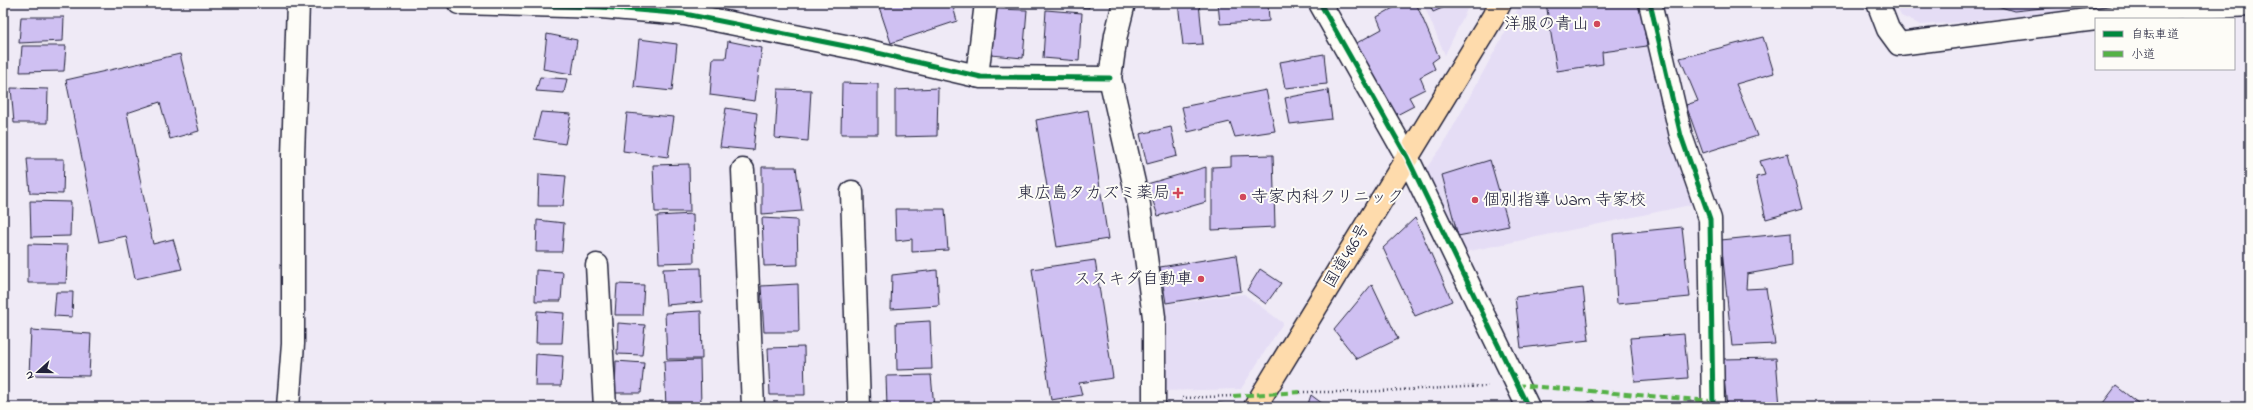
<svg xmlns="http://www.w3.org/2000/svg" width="2253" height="410" font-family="'Indie Flower','Klee One',sans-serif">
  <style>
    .built { fill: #e5ddf5 }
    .building { fill: #cfc0f2; stroke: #22223b }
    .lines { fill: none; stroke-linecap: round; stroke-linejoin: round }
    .minor-casing { stroke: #22223b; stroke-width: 25 }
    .highway-casing { stroke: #22223b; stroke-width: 25 }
    .path { stroke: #22223b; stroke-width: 2.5; stroke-dasharray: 1 3; stroke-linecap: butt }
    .minor { stroke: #fdfcf7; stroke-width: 22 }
    .highway { stroke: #fedbac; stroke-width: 22 }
    .quiet { stroke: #55b146; stroke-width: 4; stroke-dasharray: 8 4; stroke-linecap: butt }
    .cycleway-casing { stroke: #fdfcf7; stroke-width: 8 }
    .cycleway { stroke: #00873e; stroke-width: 5 }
    .poi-dot { fill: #d1495b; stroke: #fdfcf7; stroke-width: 1.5 }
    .labels { text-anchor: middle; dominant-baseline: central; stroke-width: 4; stroke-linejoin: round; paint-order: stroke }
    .poi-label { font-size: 17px; fill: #22223b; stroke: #fdfcf7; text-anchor: end }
    .street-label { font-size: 17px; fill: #22223b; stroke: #fdfcf7 }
  </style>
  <rect width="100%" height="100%" fill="#efeaf6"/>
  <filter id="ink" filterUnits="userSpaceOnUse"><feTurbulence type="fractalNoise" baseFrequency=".025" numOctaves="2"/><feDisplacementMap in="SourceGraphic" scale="8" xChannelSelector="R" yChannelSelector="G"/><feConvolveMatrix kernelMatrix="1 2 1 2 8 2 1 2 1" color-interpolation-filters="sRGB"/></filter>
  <g filter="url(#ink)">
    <g class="built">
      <path d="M1423,3h47l-25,52z"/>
      <path d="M1521,3h126l53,200 -235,49 -41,-81 18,-24z"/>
      <path d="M1895,3h234l-154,18 -54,4 -20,-9z"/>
      <path d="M1244,294l39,29 -42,66 -80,2 -3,-86z"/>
    </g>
    <g class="building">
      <path d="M892,3h60l5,18 -66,22 -12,-36z"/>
      <path d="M1057,3h32v5l-32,-3z"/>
      <path d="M1178,3h21l4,41 -20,1z"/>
      <path d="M1218,3h50l1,18 -49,3z"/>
      <path d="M1402,3h14l23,54 -7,5 3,7 -15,8 5,12 -16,8 5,9 -23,12 -38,-73 29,-16 -5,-12z"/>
      <path d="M1429,3h25l-21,9z"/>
      <path d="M1546,3h94l7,43 -45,6 1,12 -46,7z"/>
      <path d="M1988,3h103l-77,8z"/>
      <path d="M995,9l32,1 -4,48 -32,-3z"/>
      <path d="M1046,10l36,3 -3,48 -36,-3z"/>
      <path d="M21,17h43l-1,24 -44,2z"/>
      <path d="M547,34l30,6 -5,34 -29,-5z"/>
      <path d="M1763,37l11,36 -38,11 21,52 -54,17 -17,-48 12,-4 -18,-43z"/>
      <path d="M639,39l38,5 -5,47 -38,-4z"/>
      <path d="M728,41l34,7 -7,53 -45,-6 3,-37h13z"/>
      <path d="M22,46h44l-2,25 -44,1z"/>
      <path d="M180,54l19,77 -29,8 -10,-37 -33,11 26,131 20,-5 9,30 -47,10 -9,-43 -27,6 -33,-162z"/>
      <path d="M1324,54l3,30 -42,4 -5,-26z"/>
      <path d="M540,77l27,2 -3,14 -28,-2z"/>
      <path d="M842,83l36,1v50h-37z"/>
      <path d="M11,88l37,1 -1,34h-33z"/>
      <path d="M938,88l-1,48 -42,1v-47z"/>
      <path d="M778,89l33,1 -3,51 -33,-3z"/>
      <path d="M1266,90l9,41 -40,6 -5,-15 -42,10 -6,-25z"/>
      <path d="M1328,90l4,29 -42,5 -5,-26z"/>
      <path d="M726,108l31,5 -4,37 -33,-3z"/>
      <path d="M1088,110l20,129 -51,8 -21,-127z"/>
      <path d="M541,112l30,2 -6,30 -31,-5z"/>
      <path d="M627,113l47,4 -6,40 -45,-6z"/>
      <path d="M1171,127l6,29 -30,8 -7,-30z"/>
      <path d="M1788,154l14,55 -36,10 -10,-42 9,-2 -5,-14z"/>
      <path d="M1273,155l2,72 -63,3v-63l19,-1v-10z"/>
      <path d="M27,159h37l-1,35 -33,-1z"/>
      <path d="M1490,160l19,66 -51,10 -16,-61z"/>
      <path d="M689,164l1,48h-35l-2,-47z"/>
      <path d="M762,167h34l6,44 -40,3z"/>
      <path d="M1206,167v35l-48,14 -11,-32z"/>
      <path d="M539,174l27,2 -3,30h-25z"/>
      <path d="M30,201l41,1 -1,34 -39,1z"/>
      <path d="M895,209h50l3,41 -36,2v-13l-16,2z"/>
      <path d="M693,214l1,48 -35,1 -2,-47z"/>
      <path d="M762,218l35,2 1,45 -34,1z"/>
      <path d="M1415,218l37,83 -37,15 -32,-68z"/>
      <path d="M537,220l27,3 -2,29h-26z"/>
      <path d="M1682,227l8,70 -73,7 -4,-70z"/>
      <path d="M1791,233l1,33 -45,8 -1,15 20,-1 9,56 -43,2 -11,-106z"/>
      <path d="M28,244l40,1 -2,38h-38z"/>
      <path d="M1236,255l5,36 -75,12 -6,-36z"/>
      <path d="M1095,260l18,118 -34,5 3,12 -31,5 -19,-131z"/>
      <path d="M701,268l1,34 -36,3 -3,-36z"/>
      <path d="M1260,269l21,14 -15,21 -19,-14z"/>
      <path d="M536,270l27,2 -2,29h-26z"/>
      <path d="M937,270l2,36 -48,3 1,-34z"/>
      <path d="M617,284l27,1 -2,30h-27z"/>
      <path d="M798,284l1,48h-35l-3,-46z"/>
      <path d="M1372,284l26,55 -41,20 -23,-29z"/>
      <path d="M1583,288l6,52 -68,8 -6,-51z"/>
      <path d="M56,292h17l-1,25 -18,-1z"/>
      <path d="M537,311l27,2 -2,30h-26z"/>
      <path d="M701,311l1,48h-35l-2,-46z"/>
      <path d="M930,321l2,48 -35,1 -1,-47z"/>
      <path d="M618,323l27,2 -3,30 -25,-1z"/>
      <path d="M31,330l60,4 -2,42 -60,-1z"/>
      <path d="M1684,334l4,44 -53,4 -5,-44z"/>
      <path d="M804,347l1,48h-35l-2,-47z"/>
      <path d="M536,354l27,2 -2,30h-26z"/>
      <path d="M1776,358l4,49h-53l-5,-48z"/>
      <path d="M700,360l1,47h-35l-2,-46z"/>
      <path d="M616,361l28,2 -3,30h-26z"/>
      <path d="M931,375l3,32h-47l-1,-31z"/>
      <path d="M2116,386l27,21h-43z"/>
      <path d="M1311,395l16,12h-20z"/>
      <path d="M1593,400l4,7h-18z"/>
      <path d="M1218,403l13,3 -31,1z"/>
    </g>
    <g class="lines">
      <defs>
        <g id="minor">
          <path d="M459,3l142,4 84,7 175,35 121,28 129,1"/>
          <path d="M1124,3l-8,32 -6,43 29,127 15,112v90"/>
          <path d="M1320,3l87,154 121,250"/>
          <path d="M1650,3l31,133 29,83 3,188"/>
          <path d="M1878,3l10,26 11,15 197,-25"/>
          <path d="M2099,19l76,-10 75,-4"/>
          <path d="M977,76l9,-73"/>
          <path d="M743,170l10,237"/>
          <path d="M852,192l7,215"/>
          <path d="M597,265l8,142"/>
          <path d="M288,407l5,-63v-188l5,-153"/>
        </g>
        <path id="highway" d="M1255,407l238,-390 7,-14"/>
      </defs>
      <use href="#minor" class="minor-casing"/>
      <use href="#highway" class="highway-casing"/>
      <g class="path">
        <path d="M1300,392h57l131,-6"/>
        <path d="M1182,398l49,-2"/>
      </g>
      <use href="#minor" class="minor"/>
      <use href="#highway" class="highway"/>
      <g class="quiet">
        <path d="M1516,385l196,16"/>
        <path d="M1233,396l67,-4"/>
      </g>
      <defs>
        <g id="cycleway">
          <path d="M459,3l142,4 84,7 175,35 121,28 129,1"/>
          <path d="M1320,3l87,154 121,250"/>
          <path d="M1650,3l31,133 29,83 3,188"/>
        </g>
      </defs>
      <use href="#cycleway" class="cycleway-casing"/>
      <use href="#cycleway" class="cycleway"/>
    </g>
  </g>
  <g class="poi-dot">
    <circle cx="1597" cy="24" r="4"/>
    <path d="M1176 187h4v4h4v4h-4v4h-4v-4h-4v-4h4z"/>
    <circle cx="1243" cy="197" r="4"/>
    <circle cx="1475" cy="200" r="4"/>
    <circle cx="1201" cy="279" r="4"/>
  </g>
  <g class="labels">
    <g class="poi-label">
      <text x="1589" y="24">洋服の青山</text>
      <text x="1170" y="193">東広島タカズミ薬局</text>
      <text x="1251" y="197" text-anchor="start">寺家内科クリニック</text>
      <text x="1483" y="200" text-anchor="start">個別指導 Wam 寺家校</text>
      <text x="1193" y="279">ススキダ自動車</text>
    </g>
    <g class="street-label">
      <text transform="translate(1347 256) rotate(-59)">国道486号</text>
    </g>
  </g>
  <rect width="2253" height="410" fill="none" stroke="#fdfcf7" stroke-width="16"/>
  <rect x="8" y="8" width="2237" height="394" fill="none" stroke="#22223b" stroke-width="1.5" filter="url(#ink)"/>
  <rect x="2095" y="18" width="140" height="52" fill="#fdfcf7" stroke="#a5a5ac"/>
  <rect x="2103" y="31" width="20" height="6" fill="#00873e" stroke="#a5a5ac"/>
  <text x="2131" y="38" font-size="12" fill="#22223b">自転車道</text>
  <rect x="2103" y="51" width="20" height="6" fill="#55b146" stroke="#a5a5ac"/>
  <text x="2131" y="58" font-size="12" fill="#22223b">小道</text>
  <g transform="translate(38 372) rotate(249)" stroke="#fdfcf7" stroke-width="3" paint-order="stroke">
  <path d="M0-3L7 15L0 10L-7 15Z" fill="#22223b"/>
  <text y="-6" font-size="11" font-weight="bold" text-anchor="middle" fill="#22223b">N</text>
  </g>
</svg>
